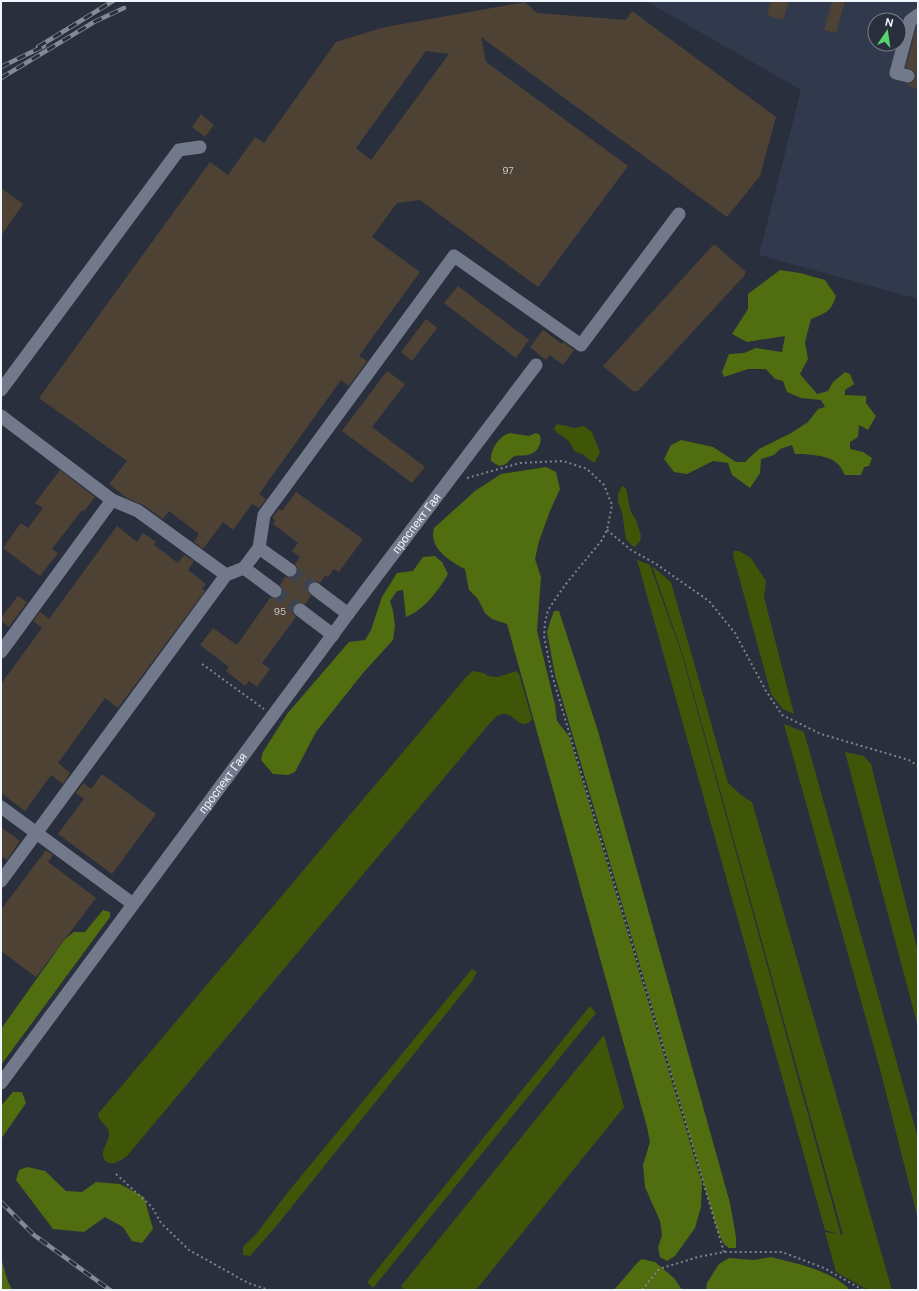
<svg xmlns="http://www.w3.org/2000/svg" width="919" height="1291" font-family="'DM Sans',sans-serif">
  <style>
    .built { fill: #31394c; fill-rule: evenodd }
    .green { fill: #3f5609 }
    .forest { fill: #506d10 }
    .building { fill: #4e4235; fill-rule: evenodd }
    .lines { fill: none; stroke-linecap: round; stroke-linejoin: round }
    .minor-tunnel { stroke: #3e4350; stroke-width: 13; stroke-dasharray: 13 6; stroke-linecap: butt }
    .path { stroke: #7f8490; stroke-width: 2; stroke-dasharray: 2 3; stroke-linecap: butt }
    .minor { stroke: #72798a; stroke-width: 13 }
    .rail-casing { stroke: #848994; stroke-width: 4.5 }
    .rail { stroke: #2a2f3d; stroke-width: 3; stroke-dasharray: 9; stroke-linecap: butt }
    .labels { text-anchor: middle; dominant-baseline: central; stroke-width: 3; stroke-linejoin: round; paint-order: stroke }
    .number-label { font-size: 10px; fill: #c8c8cc }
    .street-label { font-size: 12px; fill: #f1f5fe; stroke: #2a2f3d }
  </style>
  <rect width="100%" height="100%" fill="#2a2f3d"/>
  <path class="built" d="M646,1h272v298l-159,-44 42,-165zM875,20h24v24h-24z"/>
  <g class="green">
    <path d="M557,424l18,4 9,-2 8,6 8,20 -5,10h-3l-8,-7 -10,-4c-6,-16 -11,-11 -20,-22z"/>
    <path d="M622,486l4,2 4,22 6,10 5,16 -1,5 -5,6 -4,-2 -5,-6 -4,-27 -4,-10v-8z"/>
    <path d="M734,551h5l12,7 15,23 -2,16 30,117 -11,-5 -12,-15 -38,-139z"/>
    <path d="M637,560l13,5 32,90 159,580h2l-160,-579 -31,-90 19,16 57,201 13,12 11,7 140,488h-24l-32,-18 -11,-40 13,2 -13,-4z"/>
    <path d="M473,671l11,2 4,3 10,1 18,-6 3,3 13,45 -2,3c-9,5 -11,-1 -18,-5 -2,-2 -6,-3 -9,-3l-6,2 -7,7 -363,433c-6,4 -13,10 -20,6 -11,-8 3,-20 2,-29 -1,-8 -10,-10 -11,-19l369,-438z"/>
    <path d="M784,724l20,8 114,406v81l-38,-150z"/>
    <path d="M845,752l19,4 7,8 47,188v75z"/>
    <path d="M472,969l5,3 -4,8 -195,244 -28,32 -7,-1v-8l14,-14 31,-41z"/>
    <path d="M590,1006l6,7 -223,275 -6,-6z"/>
    <path d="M604,1035l20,72 -148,183h-72l-3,-4z"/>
  </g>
  <g class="forest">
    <path d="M780,270l20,3 25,7 11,16c-5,16 -10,17 -25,23l-6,23 3,17 -8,15 17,20 11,-3 5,-9 12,-10 5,2 4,10 -9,6v5l21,1v7l10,13 -8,14 -9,-5 -1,12 -8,5v7l13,3 9,6 -3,8 -5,1 -3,8h-16c-2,-3 -4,-8 -7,-11 -8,-9 -31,-10 -43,-10l-3,-9 -12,4 -6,6 -13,4 -1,14 -10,15 -18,-13 -4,-12 -15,-2 -26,13 -13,-2 -10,-13 7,-14 10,-5 32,7 23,15h9l14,-13 32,-16 17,-11 10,-13 7,-2 -4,-7 -20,-2 -14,-6 -4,-11 -8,-2 -9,-10h-18l-24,8 -2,-5 7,-18 15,-1 12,-5 26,4 3,-16 -38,6 -15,-8 16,-25v-15z"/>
    <path d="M510,433l19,3 7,-3 4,2c2,9 -2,17 -12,20 -4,1 -9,0 -13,1 -8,4 -5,8 -16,10l-8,-5c-1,-11 8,-25 19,-28z"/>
    <path d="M546,467l10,5 4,17 -10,22 -11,30 -4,18 6,18 -4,54 18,74 2,16 12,15 133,447 -1,24 -6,21 -20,28 -8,5 -7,-4 -2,-9 4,-13 -2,-14 -15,-34 -2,-22 7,-23 -3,-15 -140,-503 -15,-5 -7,-6 -7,-14 -9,-9 -4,-21c-15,-8 -37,-21 -31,-41l41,-37 26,-17z"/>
    <path d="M435,556l7,6 6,12c-10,17 -24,36 -42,43l-3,-27 -6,1 -7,10 3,10 2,15 -2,14 -30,33 -47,59 -21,40 -7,3 -15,-1 -12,-14 2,-8 24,-38 62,-72 16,-2 6,-10 11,-33 15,-24 16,-2 10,-14z"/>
    <path d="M554,611h5l39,120 132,472 6,34v11h-7l-5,-4 -6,-12 -163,-557 -8,-43 3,-10z"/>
    <path d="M103,910l7,2v5l-109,148v-36l64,-90 9,-7h11z"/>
    <path d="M13,1092h9l4,11 -25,36v-33z"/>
    <path d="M27,1167l18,4 21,20 16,1 14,-10 24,2 24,13 9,32 -11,14 -10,-2 -9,-14 -18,-10 -21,15 -31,-3 -37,-49 3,-10z"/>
    <path d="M771,1257c24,6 62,14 79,33h-144l1,-7 12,-19 10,-6 25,2z"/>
    <path d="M1,1258l7,24 4,8h-11z"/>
    <path d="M642,1259l13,3 19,16 8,12h-68l24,-28z"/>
  </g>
  <g class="building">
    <path d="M771,1h18l-6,19 -16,-5z"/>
    <path d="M832,1h13l-9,32 -12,-3z"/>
    <path d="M525,2l12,11 89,7 6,-9 144,106 -16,59 -33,41 -246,-180 5,25 142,104 -90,121 -118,-87 -23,3 -25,34 48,35 -61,84 8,5 -18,25 -8,-6 -82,114 7,5 -7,9 -7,-4 -19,26 -10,-8 -20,27 -9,-7 5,-8 -30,-23 -6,8 -20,-14 -16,-7 -18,-14 18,-23 -88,-63 171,-236 18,13 27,-38 9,6 72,-101 49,-15zM426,51l23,3 -78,106 -15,-12z"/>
    <path d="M917,26h1v63l-10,-3 1,-2 5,-3 2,-7 -3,-4 -7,-3z"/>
    <path d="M201,114l13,11 -9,12 -13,-10z"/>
    <path d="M1,188l22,16 -22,32z"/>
    <path d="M714,244l32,28 -2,4 -106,115h-5l-30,-25z"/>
    <path d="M458,286l71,54 -13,18 -72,-55z"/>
    <path d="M426,319l11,9 -25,33 -11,-9z"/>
    <path d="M543,330l19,14 1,-2 11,8 -11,15 -13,-10 -4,5 -16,-13z"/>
    <path d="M387,371l18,13 -33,43 53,40 -13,16 -70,-52z"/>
    <path d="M60,470l35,27 -11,14 -2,-1 -30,39 6,4 -18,23 -37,-28 18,-25 7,5 15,-20 -8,-5z"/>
    <path d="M296,492l67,47 -24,33 -5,-3 -6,8 -3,-2 -5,8 -4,-2 -7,3 -2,4 1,4 3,4 -6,8 -8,-1 -4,3v7l3,4 -34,46 8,6 -13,18 -8,-6 -4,5 -19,-15 3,-4 -29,-22 13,-17 24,17 33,-47h8l4,-3v-7l-2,-3 5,-8h8l4,-3v-7l-2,-3 5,-7 -8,-6 6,-8 -25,-19 2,-4 -3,-2 7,-9 3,2z"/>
    <path d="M117,526l20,16 6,-9 13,9 -2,3 24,18 6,-8 10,6 -6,9 18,14 -4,5 3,2 -87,117 -13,-10 -47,65 12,10 -7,11 -12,-9 -26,36 -24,-18v-109l41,-56 -9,-7 7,-9 9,7z"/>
    <path d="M18,596l9,6 -18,25 -8,-6v-3z"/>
    <path d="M102,774l54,40 -44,60 -54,-40 26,-35 -8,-6 7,-10 8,6z"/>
    <path d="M1,827l19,14 -13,19 -6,-4z"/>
    <path d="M46,850l7,5 -5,7 48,36 -60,79 -35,-26v-41z"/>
  </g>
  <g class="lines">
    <g class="minor-tunnel">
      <path d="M290,570l25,19"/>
      <path d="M275,591l25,19"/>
    </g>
    <g class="path">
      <path d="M467,478l53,-15 43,-2 24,8 17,16 8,20 -5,25 -5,10 -37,45 -17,25 -3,13 -1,13 8,39 172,577"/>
      <path d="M607,530l24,20 25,14 53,37 26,32 31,58 16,24 39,19 88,26 9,6"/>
      <path d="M202,664l62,45"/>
      <path d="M116,1174l36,33 9,16 28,27 59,33 21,7"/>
      <path d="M642,1290l17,-21 39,-12 26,-5h58l42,16 39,22"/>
    </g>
    <g class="minor">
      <path d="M908,76l-12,-3 14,-52 8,-6"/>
      <path d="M1,390l178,-240 21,-3"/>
      <path d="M1,416l111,84 26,11 88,64 18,-7 15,-20"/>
      <path d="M244,568l31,23"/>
      <path d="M290,570l-31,-22 5,-33 190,-259 127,89 98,-131"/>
      <path d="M315,589l33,25"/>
      <path d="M300,610l33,25"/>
      <path d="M1,652l111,-152"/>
      <path d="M1,807l132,97"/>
      <path d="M1,881l225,-306"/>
      <path id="s1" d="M1,1083l347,-469 188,-249"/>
    </g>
    <defs>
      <g id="rail">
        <path d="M38,47l75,-46"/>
        <path d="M1,67l43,-21"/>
        <path d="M1,78l93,-56 30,-14"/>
        <path d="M1,1202l33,33 76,55"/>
      </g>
    </defs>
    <use href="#rail" class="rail-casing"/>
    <use href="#rail" class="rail"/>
  </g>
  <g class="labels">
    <g class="number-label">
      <text x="508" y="170">97</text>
      <text x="280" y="611">95</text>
    </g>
    <g class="street-label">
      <text stroke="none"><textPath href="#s1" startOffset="697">проспект Гая</textPath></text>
      <text stroke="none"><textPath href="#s1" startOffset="373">проспект Гая</textPath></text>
    </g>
  </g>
  <rect width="919" height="1291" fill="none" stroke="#f1f5fe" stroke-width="4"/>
  <g transform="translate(887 32) rotate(13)"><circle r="19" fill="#2a2f3d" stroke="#7a7e8a"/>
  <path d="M0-3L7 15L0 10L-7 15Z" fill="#56d671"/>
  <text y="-6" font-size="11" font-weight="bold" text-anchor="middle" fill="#f1f5fe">N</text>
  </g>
</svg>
